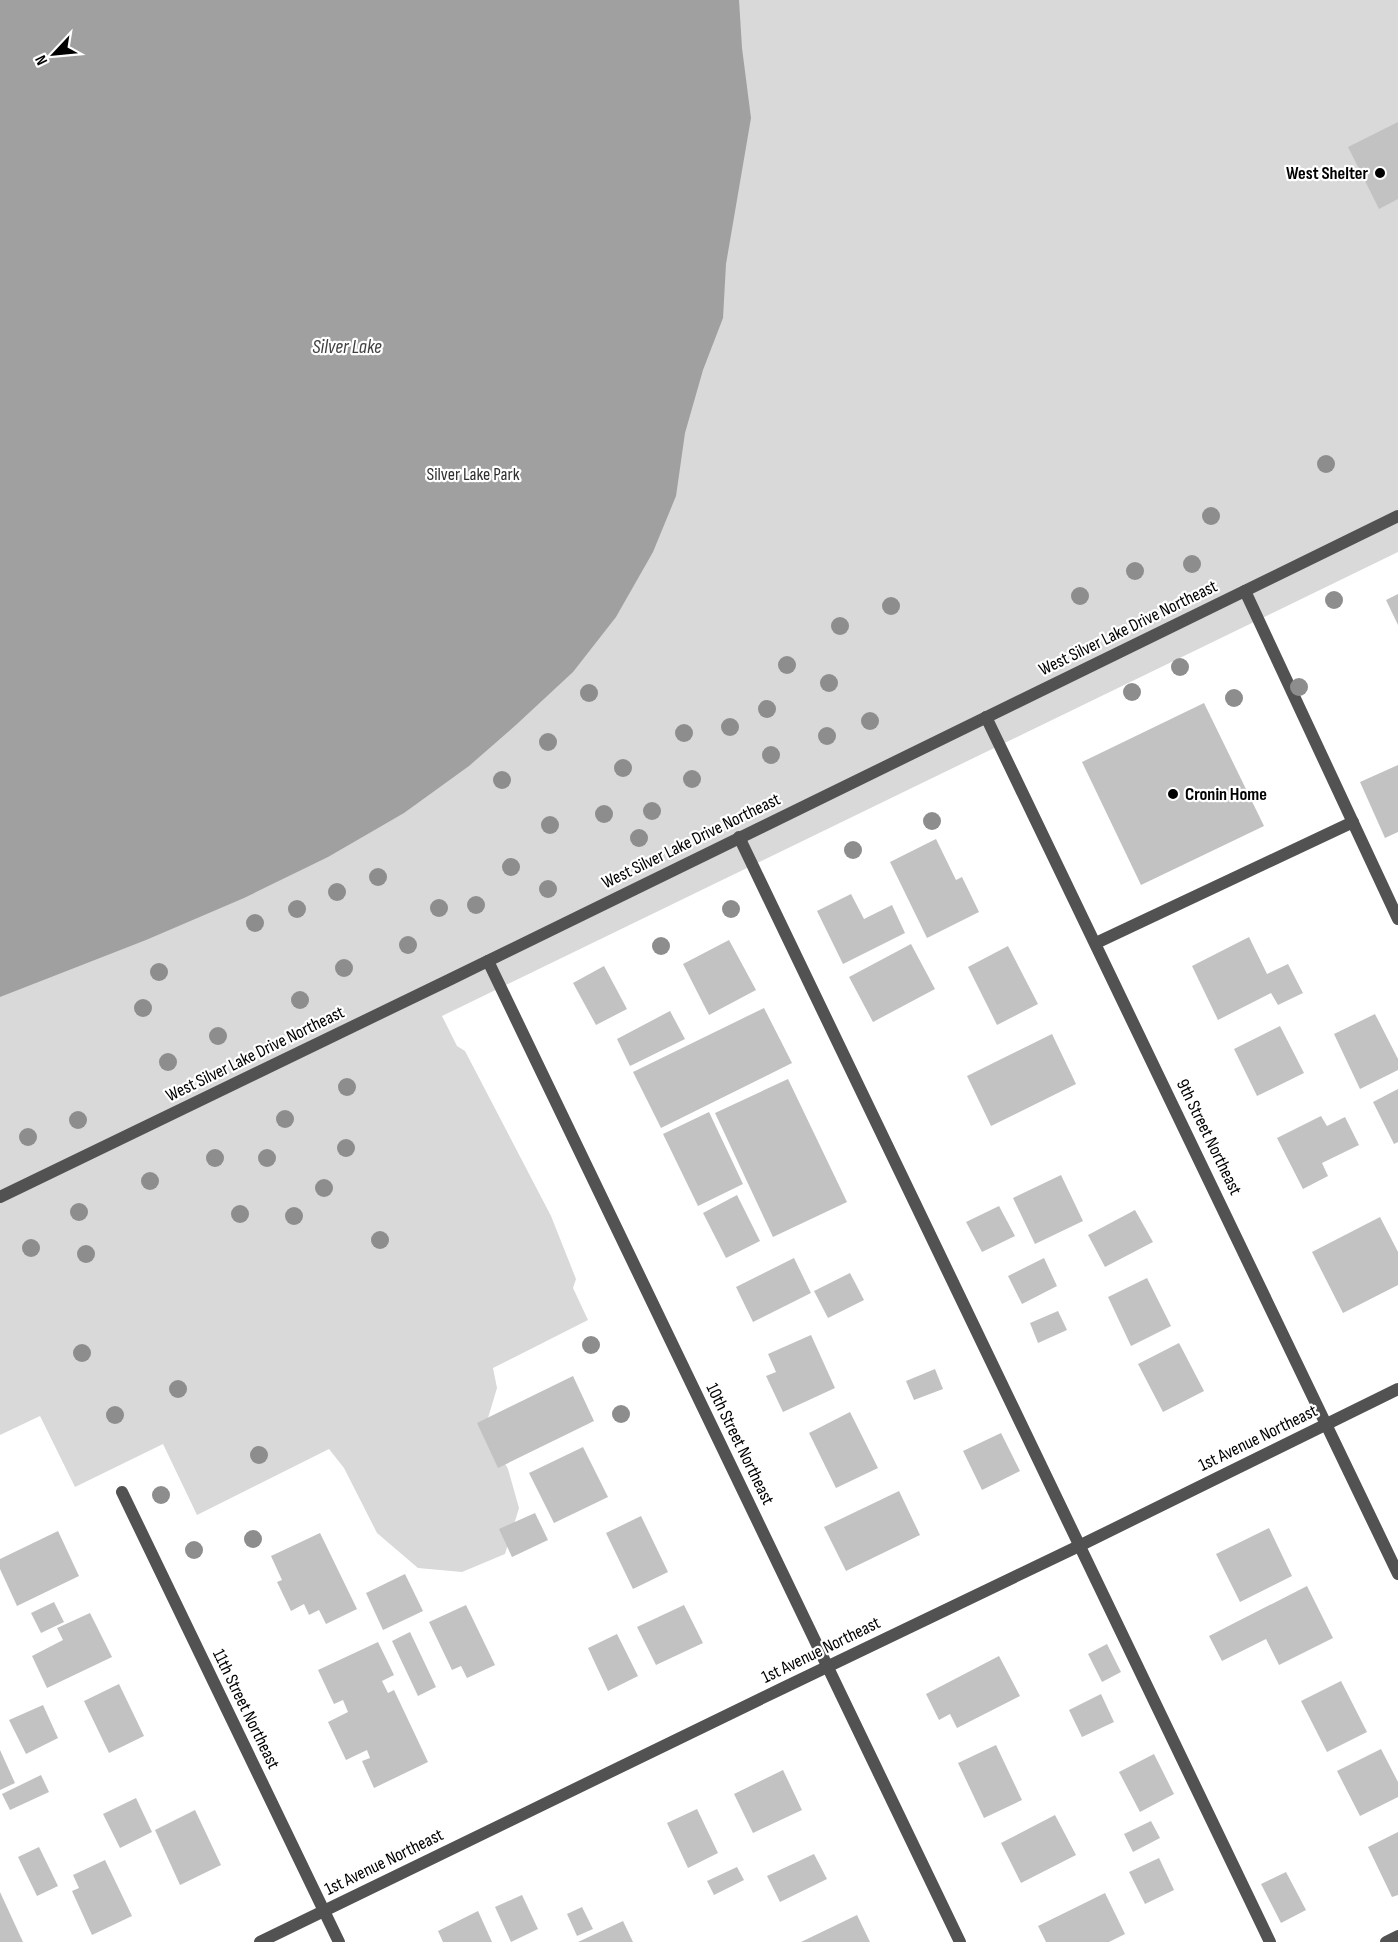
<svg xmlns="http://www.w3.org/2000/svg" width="1398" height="1942" font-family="'Sofia Sans Condensed',sans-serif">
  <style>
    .green { fill: #d9d9d9 }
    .water { fill: #a0a0a0 }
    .building { fill: #c2c2c2 }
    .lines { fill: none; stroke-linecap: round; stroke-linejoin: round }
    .service { stroke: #525252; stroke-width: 12 }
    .minor { stroke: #525252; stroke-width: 12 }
    .tertiary { stroke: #525252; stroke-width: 12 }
    .tree { fill: #8d8d8d }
    .poi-dot { fill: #000; stroke: #fff; stroke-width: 2 }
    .labels { text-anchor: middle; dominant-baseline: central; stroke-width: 4.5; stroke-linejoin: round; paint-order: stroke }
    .poi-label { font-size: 18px; font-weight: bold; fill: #000; stroke: #fff; text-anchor: end }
    .park-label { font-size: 18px; fill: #303030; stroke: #fff }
    .street-label { font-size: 18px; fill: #000; stroke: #fff }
    .water-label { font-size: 20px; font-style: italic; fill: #414141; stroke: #fff }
  </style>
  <rect width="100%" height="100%" fill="#fff"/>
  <path class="green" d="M0,0h1398v552l-956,464 15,30 8,5 86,165 25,63 -3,9 15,32 -95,48 4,20 -12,40 23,41 11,39 -14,46 -43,18 -44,-4 -41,-35 -33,-65 -15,-19 -132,66 -34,-71 -88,43 -35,-71 -40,19z"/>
  <path class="water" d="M0,0h739l3,48 9,70 -25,146 -3,54 -20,52 -18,63 -9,63 -23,56 -37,65 -43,55 -56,52 -48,42 -65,47 -76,44 -84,41 -98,42 -146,57z"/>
  <g class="building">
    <path d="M1398,122v77l-19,10 -31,-62z"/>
    <path d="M1398,594v31l-12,-25z"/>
    <path d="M1204,703l60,123 -123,59 -59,-123z"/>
    <path d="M1398,765v67l-13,6 -25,-56z"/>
    <path d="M936,839l20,41 6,-3 17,35 -52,26 -37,-76z"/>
    <path d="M851,894l13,25 28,-14 13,28 -62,31 -26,-53z"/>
    <path d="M1249,937l18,37 21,-10 15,29 -25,12 -7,-12 -53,27 -26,-54z"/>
    <path d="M729,940l27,50 -47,25 -26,-51z"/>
    <path d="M911,944l24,45 -62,33 -24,-45z"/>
    <path d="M1008,946l30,58 -41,21 -29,-58z"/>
    <path d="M604,966l23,43 -31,16 -23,-42z"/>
    <path d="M764,1008l28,55 -131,65 -28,-56z"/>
    <path d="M670,1011l15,28 -55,27 -13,-27z"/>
    <path d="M1375,1014l23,45v11l-38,19 -26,-55z"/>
    <path d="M1280,1026l24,47 -47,23 -23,-47z"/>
    <path d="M1052,1034l24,50 -85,42 -24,-50z"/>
    <path d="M788,1079l59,123 -74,35 -58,-124z"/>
    <path d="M1398,1089v53l-4,2 -21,-42z"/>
    <path d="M709,1112l34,72 -45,22 -35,-72z"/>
    <path d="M1321,1116l6,10 18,-9 14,28 -37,18 6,13 -25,13 -26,-51z"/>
    <path d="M1061,1175l22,46 -48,23 -22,-46z"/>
    <path d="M737,1195l23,46 -34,17 -23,-45z"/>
    <path d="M999,1206l16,30 -33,16 -16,-30z"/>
    <path d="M1135,1210l18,32 -48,25 -17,-32z"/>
    <path d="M1380,1217l18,35v33l-55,28 -31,-61z"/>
    <path d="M794,1258l17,35 -58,29 -17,-35z"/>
    <path d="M1044,1258l13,28 -35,18 -14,-28z"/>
    <path d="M850,1273l14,27 -36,18 -14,-27z"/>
    <path d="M1147,1278l24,48 -40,20 -23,-49z"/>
    <path d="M1058,1311l9,19 -29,13 -8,-20z"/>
    <path d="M811,1335l24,53 -52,24 -17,-36 10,-4 -8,-18z"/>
    <path d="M1179,1343l25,48 -41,21 -25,-48z"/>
    <path d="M935,1369l8,20 -29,11 -8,-19z"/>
    <path d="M573,1376l21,45 -96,47 -21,-45z"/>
    <path d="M850,1412l28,56 -42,20 -27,-55z"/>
    <path d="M1001,1433l19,38 -38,19 -19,-39z"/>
    <path d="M583,1447l25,50 -54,26 -25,-50z"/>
    <path d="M899,1491l21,44 -74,36 -22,-44z"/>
    <path d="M535,1513l13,27 -36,17 -13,-28z"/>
    <path d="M641,1516l27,56 -35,17 -27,-56z"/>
    <path d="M1269,1528l23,48 -52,26 -24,-48z"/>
    <path d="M58,1531l21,45 -62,30 -17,-37v-10z"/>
    <path d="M320,1533l37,76 -31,15 -7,-14 -10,5 -5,-11 -13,7 -14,-29 5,-2 -11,-24z"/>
    <path d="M405,1574l18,37 -40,19 -17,-37z"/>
    <path d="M1307,1586l26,52 -54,27 -13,-26 -44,22 -13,-25z"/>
    <path d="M54,1602l10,20 -23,11 -10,-20z"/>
    <path d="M466,1605l29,60 -28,13 -6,-12 -9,4 -23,-48z"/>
    <path d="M684,1605l19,38 -47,22 -19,-38z"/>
    <path d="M90,1613l22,44 -65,31 -15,-32 31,-16 -6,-12z"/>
    <path d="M410,1632l26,55 -18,9 -26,-55z"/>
    <path d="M617,1634l21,42 -30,15 -20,-43z"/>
    <path d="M378,1642l16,33 -12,6 6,12 6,-3 34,72 -54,26 -12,-27 8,-3 -3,-8 -21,10 -18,-38 20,-10 -5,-12 -9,4 -16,-34z"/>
    <path d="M1107,1644l14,28 -19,10 -14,-28z"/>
    <path d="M999,1656l21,40 -63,32 -7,-14 -11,6 -13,-26z"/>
    <path d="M1341,1681l26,51 -40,20 -26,-51z"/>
    <path d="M119,1684l25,52 -35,17 -25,-52z"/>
    <path d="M1101,1694l13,28 -32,15 -13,-27z"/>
    <path d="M43,1705l15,33 -32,16 -17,-34z"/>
    <path d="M996,1745l26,55 -38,18 -26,-55z"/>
    <path d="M1381,1749l17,33v15l-38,19 -23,-45z"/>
    <path d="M0,1750l15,33 -15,7z"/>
    <path d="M1154,1754l20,40 -34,18 -21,-40z"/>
    <path d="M783,1770l19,40 -49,23 -19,-39z"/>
    <path d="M41,1775l8,17 -39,18 -8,-16z"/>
    <path d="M136,1798l16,34 -32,16 -17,-34z"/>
    <path d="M697,1809l21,44 -30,15 -21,-45z"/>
    <path d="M195,1810l26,55 -41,20 -25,-55z"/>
    <path d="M1055,1815l21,40 -55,28 -20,-40z"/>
    <path d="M1151,1821l9,17 -27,14 -9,-18z"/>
    <path d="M1398,1832v63l-6,2 -24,-50z"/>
    <path d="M39,1847l19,39 -21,10 -19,-39z"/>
    <path d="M814,1854l13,25 -47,23 -13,-26z"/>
    <path d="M1159,1858l15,32 -29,14 -16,-32z"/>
    <path d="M105,1860l27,56 -40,19 -20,-44 7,-3 -6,-13z"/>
    <path d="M737,1867l7,13 -30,15 -7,-14z"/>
    <path d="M1286,1872l20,38 -25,13 -20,-39z"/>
    <path d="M0,1892l23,50h-23z"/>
    <path d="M1105,1893l20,41 -16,8h-63l-8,-16z"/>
    <path d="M522,1895l16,34 -27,13 -16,-35z"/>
    <path d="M582,1907l11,22 -16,7 -10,-22z"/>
    <path d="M478,1911l14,31h-49l-5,-11z"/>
    <path d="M857,1915l13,27h-69z"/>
    <path d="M623,1921l10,21h-55z"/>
  </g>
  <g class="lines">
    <g class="service">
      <path d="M1245,591l153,328"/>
      <path d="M739,837l531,1105"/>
      <path d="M1096,943l257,-121"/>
      <path d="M1386,1942l12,-6"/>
    </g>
    <g class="minor">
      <path d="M986,717l412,857"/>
      <path d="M122,1492l217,450"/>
      <path d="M260,1942l523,-254 298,-143 317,-156"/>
    </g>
    <g class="tertiary">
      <path d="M488,961l472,981"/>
      <path d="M0,1197l451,-218 947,-463"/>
    </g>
  </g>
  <g class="tree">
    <circle cx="1326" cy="464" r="9"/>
    <circle cx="1211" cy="516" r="9"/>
    <circle cx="1192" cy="564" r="9"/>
    <circle cx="1135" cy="571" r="9"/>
    <circle cx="1080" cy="596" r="9"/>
    <circle cx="1334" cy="600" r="9"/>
    <circle cx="891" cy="606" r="9"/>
    <circle cx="840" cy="626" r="9"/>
    <circle cx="787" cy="665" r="9"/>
    <circle cx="1180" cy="667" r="9"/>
    <circle cx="829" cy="683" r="9"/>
    <circle cx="1299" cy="687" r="9"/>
    <circle cx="1132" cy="692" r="9"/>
    <circle cx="589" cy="693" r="9"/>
    <circle cx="1234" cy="698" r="9"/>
    <circle cx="767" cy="709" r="9"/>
    <circle cx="870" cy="721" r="9"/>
    <circle cx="730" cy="727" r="9"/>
    <circle cx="684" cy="733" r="9"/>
    <circle cx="827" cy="736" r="9"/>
    <circle cx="548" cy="742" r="9"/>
    <circle cx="771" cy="755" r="9"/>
    <circle cx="623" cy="768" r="9"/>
    <circle cx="692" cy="779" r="9"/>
    <circle cx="502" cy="780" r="9"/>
    <circle cx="652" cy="811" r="9"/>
    <circle cx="604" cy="814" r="9"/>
    <circle cx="932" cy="821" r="9"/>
    <circle cx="550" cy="825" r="9"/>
    <circle cx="639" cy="838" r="9"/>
    <circle cx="853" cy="850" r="9"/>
    <circle cx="511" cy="867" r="9"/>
    <circle cx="378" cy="877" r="9"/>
    <circle cx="548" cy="889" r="9"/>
    <circle cx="337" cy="892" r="9"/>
    <circle cx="476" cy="905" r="9"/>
    <circle cx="439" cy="908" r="9"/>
    <circle cx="297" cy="909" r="9"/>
    <circle cx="731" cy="909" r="9"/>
    <circle cx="255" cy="923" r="9"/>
    <circle cx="408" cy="945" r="9"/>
    <circle cx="661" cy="946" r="9"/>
    <circle cx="344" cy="968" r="9"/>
    <circle cx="159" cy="972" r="9"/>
    <circle cx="300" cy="1000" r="9"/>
    <circle cx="143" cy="1008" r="9"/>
    <circle cx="218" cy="1036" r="9"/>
    <circle cx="168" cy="1062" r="9"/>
    <circle cx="347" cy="1087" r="9"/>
    <circle cx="285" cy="1119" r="9"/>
    <circle cx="78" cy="1120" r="9"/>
    <circle cx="28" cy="1137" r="9"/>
    <circle cx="346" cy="1148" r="9"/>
    <circle cx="215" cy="1158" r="9"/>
    <circle cx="267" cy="1158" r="9"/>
    <circle cx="150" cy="1181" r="9"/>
    <circle cx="324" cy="1188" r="9"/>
    <circle cx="79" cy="1212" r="9"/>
    <circle cx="240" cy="1214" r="9"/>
    <circle cx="294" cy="1216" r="9"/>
    <circle cx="380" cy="1240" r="9"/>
    <circle cx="31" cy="1248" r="9"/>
    <circle cx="86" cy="1254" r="9"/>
    <circle cx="591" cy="1345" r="9"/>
    <circle cx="82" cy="1353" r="9"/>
    <circle cx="178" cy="1389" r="9"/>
    <circle cx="621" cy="1414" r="9"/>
    <circle cx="115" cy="1415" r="9"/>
    <circle cx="259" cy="1455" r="9"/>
    <circle cx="161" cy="1495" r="9"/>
    <circle cx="253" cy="1539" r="9"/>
    <circle cx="194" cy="1550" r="9"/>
  </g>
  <g class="poi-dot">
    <circle cx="1380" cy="173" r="6"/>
    <circle cx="1173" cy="794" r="6"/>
  </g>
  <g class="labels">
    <g class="poi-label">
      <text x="1368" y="173">West Shelter</text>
      <text x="1185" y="794" text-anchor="start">Cronin Home</text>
    </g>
    <g class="park-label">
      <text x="473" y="474">Silver Lake Park</text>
    </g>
    <g class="street-label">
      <text transform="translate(1128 628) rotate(-26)">West Silver Lake Drive Northeast</text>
      <text transform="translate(691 841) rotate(-26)">West Silver Lake Drive Northeast</text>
      <text transform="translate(255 1054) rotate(-26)">West Silver Lake Drive Northeast</text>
      <text transform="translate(1209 1137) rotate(64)">9th Street Northeast</text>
      <text transform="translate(1258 1438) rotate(-26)">1st Avenue Northeast</text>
      <text transform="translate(740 1444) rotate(64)">10th Street Northeast</text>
      <text transform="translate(821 1650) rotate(-26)">1st Avenue Northeast</text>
      <text transform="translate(246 1709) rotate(64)">11th Street Northeast</text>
      <text transform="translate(384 1862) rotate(-26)">1st Avenue Northeast</text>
    </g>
    <g class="water-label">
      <text x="347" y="347">Silver Lake</text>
    </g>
  </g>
  <g transform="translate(54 54) rotate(244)" stroke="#ffffff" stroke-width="4.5" paint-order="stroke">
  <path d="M0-4.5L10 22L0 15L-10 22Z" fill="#000000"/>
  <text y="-9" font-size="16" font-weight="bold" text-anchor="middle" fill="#000000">N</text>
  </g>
</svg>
